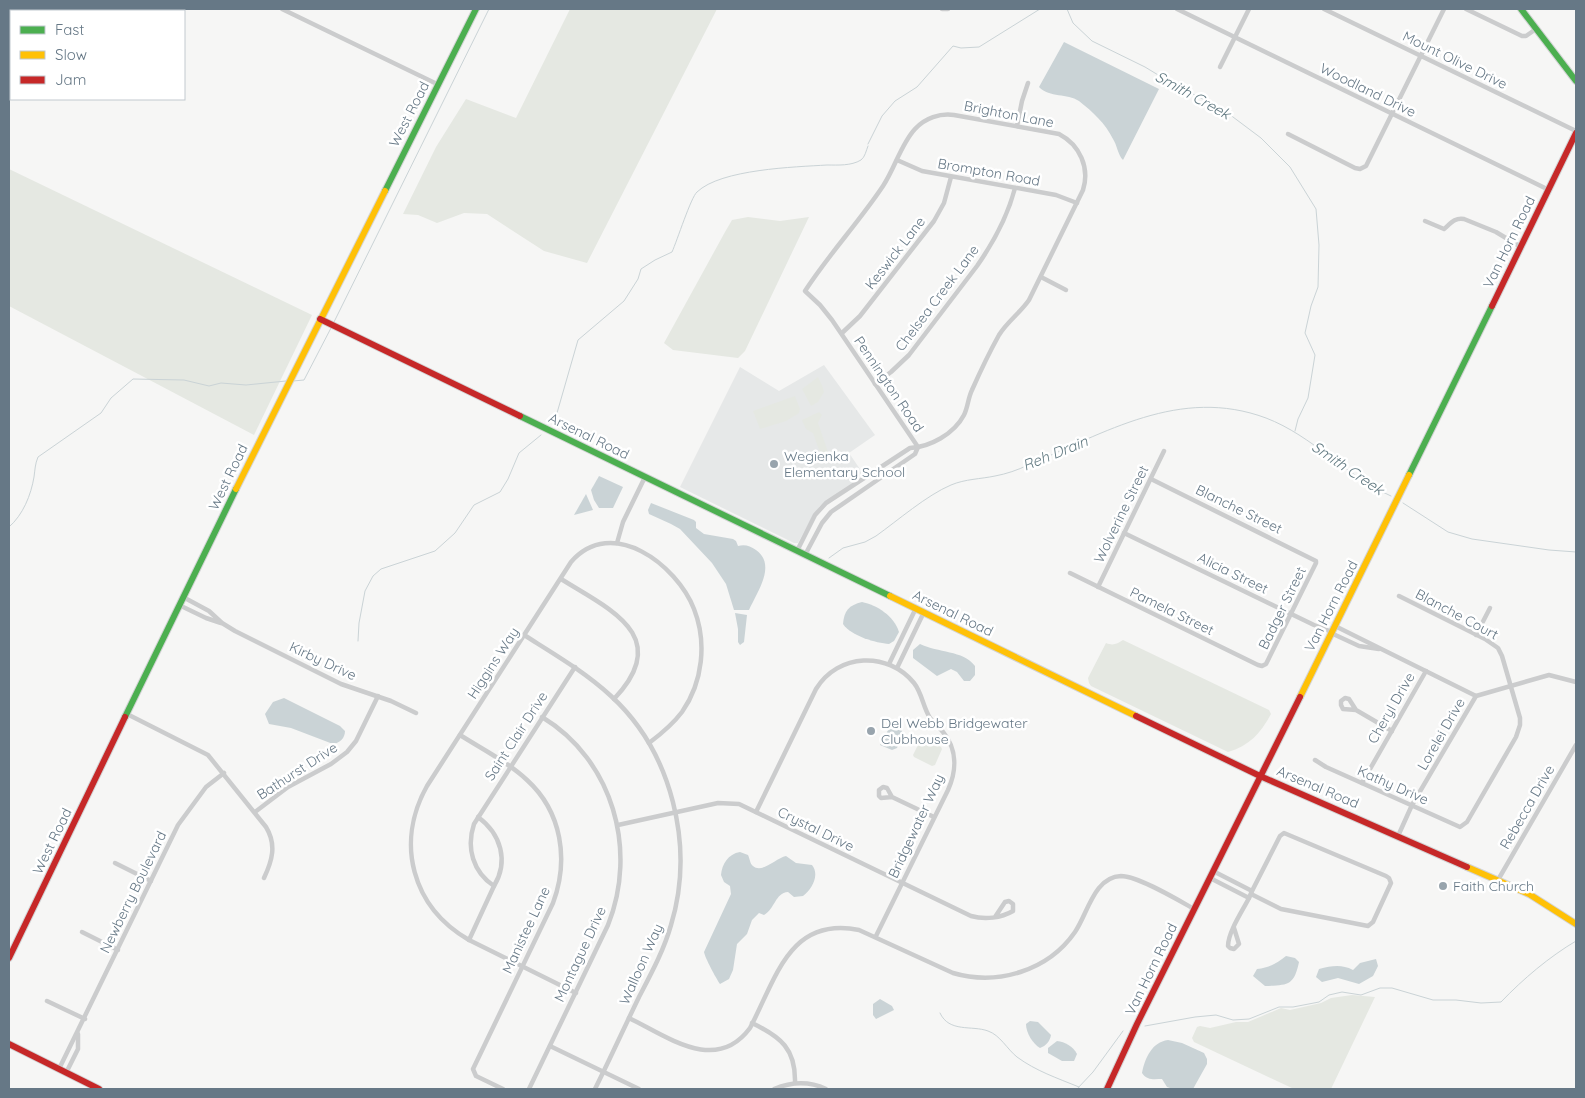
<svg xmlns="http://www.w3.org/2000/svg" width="1585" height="1098" font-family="Quicksand,sans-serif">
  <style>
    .built { fill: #e6e8e8 }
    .green { fill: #e5e8e2 }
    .water { fill: #cad3d6 }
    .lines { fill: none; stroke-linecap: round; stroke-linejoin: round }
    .stream { stroke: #cad3d6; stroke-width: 1 }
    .fast-casing { stroke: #d3d4d5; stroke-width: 8 }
    .slow-casing { stroke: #d3d4d5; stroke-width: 8 }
    .jam-casing { stroke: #d3d4d5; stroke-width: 8 }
    .street { stroke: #cbcccd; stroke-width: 4.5 }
    .fast { stroke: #4caf50; stroke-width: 6 }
    .slow { stroke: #ffc107; stroke-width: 6 }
    .jam { stroke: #c62828; stroke-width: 6 }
    .poi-dot { fill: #98a4ad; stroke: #fff; stroke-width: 2 }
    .labels { text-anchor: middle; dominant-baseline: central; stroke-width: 5; stroke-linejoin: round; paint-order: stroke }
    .street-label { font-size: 14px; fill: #667886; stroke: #fff }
    .poi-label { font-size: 14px; fill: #667886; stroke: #fff; text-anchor: start }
    .water-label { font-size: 15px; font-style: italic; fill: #627a82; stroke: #fff }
  </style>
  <rect width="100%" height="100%" fill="#f6f6f5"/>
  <path class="built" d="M824,365l51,70 -26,18 15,22 -44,31 -8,11 -14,26h-4l-114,-56 60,-120 39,24z"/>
  <g class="green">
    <path d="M570,9h147l-130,254 -43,-12 -57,-37 -23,-1 -27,10 -19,-8 -15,-1 33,-67 30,-48 50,19z"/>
    <path d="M9,169l303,146 -58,120 -245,-129z"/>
    <path d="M748,217l32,4 29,-4 -64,134 -7,7 -65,-8 -9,-7 61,-111 7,-12z"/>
    <path d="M818,377l4,8 2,7 -6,10 -7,4 -9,-17z"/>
    <path d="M795,396l5,13 -1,4 -13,8 -26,8 -7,-18z"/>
    <path d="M819,412l3,3 -4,8 12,35 -7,3 -10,-28 -7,-4 -4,-9z"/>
    <path d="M1123,640l146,70 2,4c-10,19 -22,32 -43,38l-137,-66 -2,-3 -1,-5 18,-35c7,3 11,1 17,-3z"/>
    <path d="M923,738l18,9 1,2 -7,16 -3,1 -18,-9 -1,-2 8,-16z"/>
    <path d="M1352,995l23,2 -44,92h-37l-100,-47 -2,-4 5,-11 3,-1 10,2 26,-6h12l33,-14 9,2 31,-7 10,-5z"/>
  </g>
  <g class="water">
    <path d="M1064,42l95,47 -36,71c-5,-5 -6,-15 -10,-21 -8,-16 -20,-27 -34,-38 -12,-8 -29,-3 -40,-14z"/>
    <path d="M599,476l24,11 -10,21h-14l-5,-8 -3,-10z"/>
    <path d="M586,494l7,16 -19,5z"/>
    <path d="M651,503l43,17 2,2v6l8,6 29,5 3,2 2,5c7,-2 12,0 18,4 21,15 1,42 -7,60h-15l-8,-26 -14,-21 -32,-34 -9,-5 -22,-10 -1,-4z"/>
    <path d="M862,602c15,3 32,14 37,30l-5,9 -5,3c-13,-1 -38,-8 -46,-20 1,-13 6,-19 19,-22z"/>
    <path d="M735,613l12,2 -3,27 -4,3 -2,-3v-13z"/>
    <path d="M920,644c18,9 43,6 55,22v9l-5,6h-6l-7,-9 -6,-3 -14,7 -24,-18v-8z"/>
    <path d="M284,698l56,28 5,5c0,7 -5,12 -12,13l-42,-16 -22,-4 -4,-10 8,-12z"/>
    <path d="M891,724l9,4 3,5 -6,15 -5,2 -12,-5 4,-7 2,1 2,-4 -2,-1z"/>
    <path d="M740,852l8,3c2,4 2,9 5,11 9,8 23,-8 33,-10l10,7 16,2c8,10 0,24 -9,31l-9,1 -6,-5c-13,1 -13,17 -24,23l-5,-2 -7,7 -5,14 -10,10 -4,26 -4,9 -9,5c-4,-6 -15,-26 -16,-32l27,-58 -1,-8 -6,-4 -3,-7c1,-11 7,-21 19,-23z"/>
    <path d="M1286,956l9,2 4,4c-5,24 -11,23 -34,24l-12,-10 4,-7c12,-1 20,-6 29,-13z"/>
    <path d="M1376,959l2,7 -5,10 -14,8 -21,-6 -16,4 -6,-5 3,-8c13,-3 22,-5 34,1l7,-7z"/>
    <path d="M880,999l12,7 2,4 -18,9 -3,-4v-11z"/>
    <path d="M1030,1021l8,1 13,13c-1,6 -5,11 -11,13 -7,-4 -14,-15 -14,-24z"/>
    <path d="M1168,1040l14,3 22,10 3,6v5l-14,25h-20l-6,-2 -5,-8c-7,0 -15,2 -20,-6 3,-15 10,-31 26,-33z"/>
    <path d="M1057,1041c8,1 16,5 20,13l-3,7h-12l-14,-8v-5z"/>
  </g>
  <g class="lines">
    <g class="stream">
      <path d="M1067,9l6,14 19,18 53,26 28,17 48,24 40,30 29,29 26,42 3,36 -1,42 -7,19 -6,27 10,22 -7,43 -10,21 -3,12"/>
      <path d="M868,144l14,-28 13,-15 22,-14 36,-41 8,2 18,-1 61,-38"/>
      <path d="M334,322l155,-313"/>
      <path d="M293,381l11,-1 27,-52"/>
      <path d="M550,423l7,-10 21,-73 46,-39 14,-22 3,-10 14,-9 17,-8c5,-11 19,-55 25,-60 24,-23 98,-25 130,-27 11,0 24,1 34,-5 4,-3 5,-9 7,-14"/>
      <path d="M1403,503l45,29 24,7 77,11 27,2"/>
      <path d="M9,527c14,-12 22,-32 25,-50 1,-7 1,-13 4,-20l63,-44 10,-15 22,-19 51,1 25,6 12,-3 25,2 40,-4"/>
      <path d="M829,558l14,-10 22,-6 11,-6c21,-15 51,-41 75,-51 14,-6 30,-6 44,-9 11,-2 23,-6 33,-11 77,-32 152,-79 238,-47 47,18 80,58 125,78"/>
      <path d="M358,641l1,-18 6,-32 8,-15 8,-7 54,-18 20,-18 19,-28 26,-13 8,-13 11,-26 22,-18"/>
      <path d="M940,1013c9,20 32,12 48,18 12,4 19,18 29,26 19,14 40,21 62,30"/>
      <path d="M1145,1026l50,-9 21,-2 17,5 16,-1 30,-12h14l26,-5 10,-7 13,-3 19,3 19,-7h12l41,12h23l25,3 20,-1c22,-23 48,-45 75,-61"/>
      <path d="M1077,1089l16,-17 30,-41"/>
    </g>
    <defs>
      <g id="fast">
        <path d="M1521,9l55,72"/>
        <path d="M385,191l91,-182"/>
        <path d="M520,416l370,180"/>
        <path d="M1409,475l83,-169"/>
        <path d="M125,717l111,-228"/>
      </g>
      <g id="slow">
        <path d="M236,489l149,-298"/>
        <path d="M890,596l246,120"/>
        <path d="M1300,697l109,-222"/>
        <path d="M1467,867l62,27 47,30"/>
      </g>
      <g id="jam">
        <path d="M1492,306l84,-173"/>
        <path d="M320,319l200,97"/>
        <path d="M1136,716l124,60 207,91"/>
        <path d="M9,958l116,-241"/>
        <path d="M9,1044l90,45"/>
        <path d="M1107,1089l30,-65 163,-327"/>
      </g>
    </defs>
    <use href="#fast" class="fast-casing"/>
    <use href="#slow" class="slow-casing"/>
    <use href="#jam" class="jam-casing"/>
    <g class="street">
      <path d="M282,9l155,75"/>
      <path d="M942,9h6"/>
      <path d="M1177,9l372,181"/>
      <path d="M1324,9l252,122"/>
      <path d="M1466,9l56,27h4l10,-7"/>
      <path d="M1220,67l29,-58"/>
      <path d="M1017,126l5,-25 6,-18"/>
      <path d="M1288,134l67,34 5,1 6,-3 78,-157"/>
      <path d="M897,160l25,11 134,24 21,8"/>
      <path d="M1425,221l19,8c6,-5 11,-12 20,-10l32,13 25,15"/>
      <path d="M1041,277l25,13"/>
      <path d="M842,333l18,-17 74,-95 10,-18 7,-26"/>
      <path d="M875,384l16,-12 18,-17 68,-89c16,-23 31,-51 38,-78"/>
      <path d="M1124,533l190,92 18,7"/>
      <path d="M617,543l6,-21 22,-45"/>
      <path d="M797,551l18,-36 11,-12 84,-55c20,-1 44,-14 54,-33 4,-8 4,-17 8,-25 8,-18 17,-37 27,-55 8,-13 21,-22 30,-35l54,-110c7,-22 -3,-45 -24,-56l-105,-19c-14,-2 -29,3 -39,14 -14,15 -20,39 -32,57 -24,36 -54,68 -78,105l15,14 12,15 86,127"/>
      <path d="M805,555l17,-32 9,-11 84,-58 3,-7"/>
      <path d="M1070,573l188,92 4,1 4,-2 50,-101v-2l-165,-82"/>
      <path d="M561,579c48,30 113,57 53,120"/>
      <path d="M1098,587l66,-136"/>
      <path d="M183,597l26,14 13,12 13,8 106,53 50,17 25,12"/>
      <path d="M179,605l27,13 15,5"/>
      <path d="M1335,626l141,70 73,-21 27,7"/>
      <path d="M1331,633l28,13 20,3"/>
      <path d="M524,635c30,19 61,37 87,61 61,56 84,150 60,229 -7,25 -20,49 -32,72 -15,31 -29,62 -44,92"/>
      <path d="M1476,635l14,-27"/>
      <path d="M889,664l27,-56"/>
      <path d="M897,668l27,-56"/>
      <path d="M1356,710l-13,-1 -2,-4v-4l4,-3 4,1 7,11 36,21"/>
      <path d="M127,714l81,41 58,72c11,18 6,34 -2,51"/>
      <path d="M460,735c22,14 48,27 67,45 35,32 42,80 26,123l-80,166 3,7 27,13"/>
      <path d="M1315,760l11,7 134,60 7,-5 49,-85 4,-12v-7l-18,-62 -4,-8 -13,-9 -86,-43"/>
      <path d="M1362,783l64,-112"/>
      <path d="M892,797l-11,1 -2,-2v-6l4,-3 4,1 5,9 42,20"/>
      <path d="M255,812l33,-25 43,-23 16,-12 9,-11 22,-45"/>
      <path d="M756,812l60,-123c22,-36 72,-38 98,-6 8,10 9,24 16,35 4,5 9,9 13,14 14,17 14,38 5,58l-72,146"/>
      <path d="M478,817c23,17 31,44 16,69"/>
      <path d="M618,825l100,-22 21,1 232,112c14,4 30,2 42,-5v-7l-4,-3 -4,1 -10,15"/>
      <path d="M1398,836l14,-31 64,-109"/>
      <path d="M115,863l36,18"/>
      <path d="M1213,871l39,20"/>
      <path d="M1210,878l39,20"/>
      <path d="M1498,880l78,-135"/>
      <path d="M1234,928l5,16 -5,5 -4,-1 -2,-2c0,-14 15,-36 21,-48l3,-7 28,-55 4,-3 102,43 3,2 2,5 -18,39 -5,4 -87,-17 -30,-15"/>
      <path d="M82,932l36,18"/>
      <path d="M469,940l25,-54c-21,-14 -28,-38 -20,-62l101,-157"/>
      <path d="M576,993l-107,-53c-57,-33 -74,-97 -42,-154l144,-224c41,-47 106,3 123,47 13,33 9,73 -12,103 -9,12 -21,22 -33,31"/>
      <path d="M47,1001l38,18"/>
      <path d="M629,1018c39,19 87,56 121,10 26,-49 39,-112 109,-98l94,43c44,13 95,-2 122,-41 13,-19 19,-55 46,-56 17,0 57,24 73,33"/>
      <path d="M752,1023c29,14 44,26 43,60"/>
      <path d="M550,1046l89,43"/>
      <path d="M59,1069l119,-244 28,-38 18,-14"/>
      <path d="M66,1073l12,-24v-15"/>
      <path d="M529,1089l79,-164c30,-75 5,-165 -66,-208"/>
      <path d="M774,1089c17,-7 35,-8 52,0"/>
    </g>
    <use href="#fast" class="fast"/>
    <use href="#slow" class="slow"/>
    <use href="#jam" class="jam"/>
  </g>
  <g class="poi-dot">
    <circle cx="774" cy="464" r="5"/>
    <circle cx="871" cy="731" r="5"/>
    <circle cx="1443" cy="886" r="5"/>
  </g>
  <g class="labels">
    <g class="street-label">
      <text transform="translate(1455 60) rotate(26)">Mount Olive Drive</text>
      <text transform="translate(1368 90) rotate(26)">Woodland Drive</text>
      <text transform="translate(409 114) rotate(-63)">West Road</text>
      <text transform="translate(1009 114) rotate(11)">Brighton Lane</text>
      <text transform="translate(989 172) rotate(10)">Brompton Road</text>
      <text transform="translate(1509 242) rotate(-64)">Van Horn Road</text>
      <text transform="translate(895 253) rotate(-52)">Keswick Lane</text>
      <text transform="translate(937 298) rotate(-53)">Chelsea Creek Lane</text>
      <text transform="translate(889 384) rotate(56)">Pennington Road</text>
      <text transform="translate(589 436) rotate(26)">Arsenal Road</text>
      <text transform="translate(228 477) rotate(-64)">West Road</text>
      <text transform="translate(1239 509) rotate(26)">Blanche Street</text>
      <text transform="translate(1121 514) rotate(-64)">Wolverine Street</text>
      <text transform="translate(1233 573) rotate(26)">Alicia Street</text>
      <text transform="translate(1331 606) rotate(-63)">Van Horn Road</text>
      <text transform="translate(1282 608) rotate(-64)">Badger Street</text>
      <text transform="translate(1172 611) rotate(26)">Pamela Street</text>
      <text transform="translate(953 613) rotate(26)">Arsenal Road</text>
      <text transform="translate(1457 614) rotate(28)">Blanche Court</text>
      <text transform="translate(323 661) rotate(25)">Kirby Drive</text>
      <text transform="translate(493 663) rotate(-57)">Higgins Way</text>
      <text transform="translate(1391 708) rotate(-60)">Cheryl Drive</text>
      <text transform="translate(1441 734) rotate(-60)">Lorelei Drive</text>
      <text transform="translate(516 736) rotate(-57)">Saint Clair Drive</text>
      <text transform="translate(297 771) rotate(-33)">Bathurst Drive</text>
      <text transform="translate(1393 785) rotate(24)">Kathy Drive</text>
      <text transform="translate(1318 787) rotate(23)">Arsenal Road</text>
      <text transform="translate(1527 807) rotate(-60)">Rebecca Drive</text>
      <text transform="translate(916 826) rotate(-65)">Bridgewater Way</text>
      <text transform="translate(816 829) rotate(26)">Crystal Drive</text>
      <text transform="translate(52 841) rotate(-64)">West Road</text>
      <text transform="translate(133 892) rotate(-64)">Newberry Boulevard</text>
      <text transform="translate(526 930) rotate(-65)">Manistee Lane</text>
      <text transform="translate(580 954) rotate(-65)">Montague Drive</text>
      <text transform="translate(641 964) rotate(-66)">Walloon Way</text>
      <text transform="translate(1151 969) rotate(-64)">Van Horn Road</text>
    </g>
    <g class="poi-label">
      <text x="784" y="456">Wegienka<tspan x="784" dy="16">Elementary School</tspan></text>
      <text x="881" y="723">Del Webb Bridgewater<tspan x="881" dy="16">Clubhouse</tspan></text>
      <text x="1453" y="886">Faith Church</text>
    </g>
    <g class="water-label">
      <text transform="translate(1193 95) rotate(29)">Smith Creek</text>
      <text transform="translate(1055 453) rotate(-22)">Reh Drain</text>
      <text transform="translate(1348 468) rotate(34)">Smith Creek</text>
    </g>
  </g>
  <rect width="1585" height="1098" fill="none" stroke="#667886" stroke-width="20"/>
  <rect x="10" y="10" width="175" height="90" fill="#ffffff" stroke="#c2c9cf"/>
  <rect x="20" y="26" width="25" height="8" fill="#4caf50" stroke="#c2c9cf"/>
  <text x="55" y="35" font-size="15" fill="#667886">Fast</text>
  <rect x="20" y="51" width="25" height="8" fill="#ffc107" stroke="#c2c9cf"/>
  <text x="55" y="60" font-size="15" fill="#667886">Slow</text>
  <rect x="20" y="76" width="25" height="8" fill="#c62828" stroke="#c2c9cf"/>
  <text x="55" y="85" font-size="15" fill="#667886">Jam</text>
</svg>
